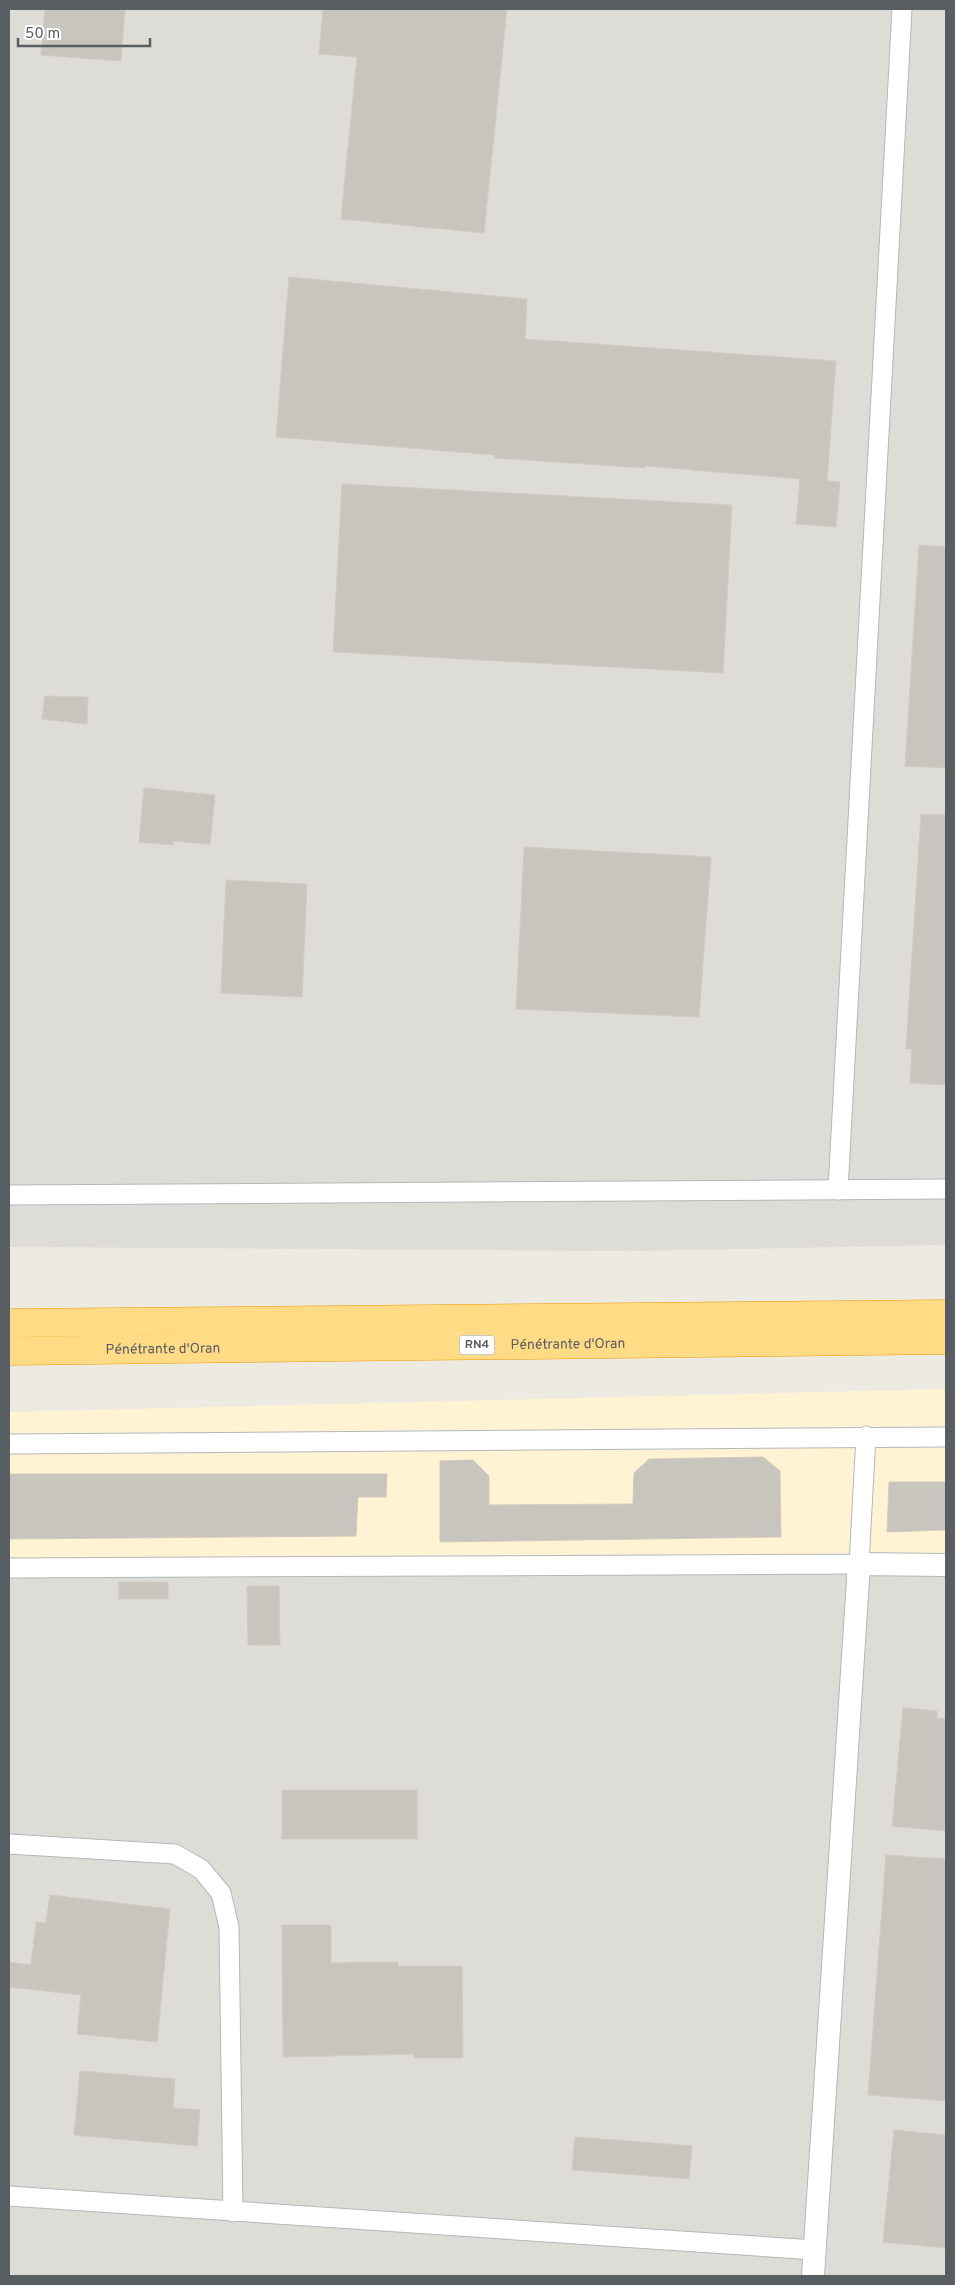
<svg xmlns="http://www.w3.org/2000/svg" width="955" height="2285" font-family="Overpass,sans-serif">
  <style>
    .commercial { fill: #fff3d4 }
    .industrial { fill: #dedcd6 }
    .building { fill: #c8c4be; stroke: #d2cbbf }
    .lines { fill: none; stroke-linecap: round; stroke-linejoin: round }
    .minor-casing { stroke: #b4b8bc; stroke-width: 21 }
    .tertiary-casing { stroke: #b4b8bc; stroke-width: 24 }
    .motorway-casing { stroke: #e90; stroke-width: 29 }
    .minor { stroke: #fff; stroke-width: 19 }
    .tertiary { stroke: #fff; stroke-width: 22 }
    .motorway { stroke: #ffdb86; stroke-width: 28 }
    .labels { text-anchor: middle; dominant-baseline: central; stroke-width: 5; stroke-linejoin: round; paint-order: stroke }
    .shield { fill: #fff; stroke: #8b8e92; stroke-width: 1 }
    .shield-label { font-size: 12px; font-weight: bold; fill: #595e63 }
    .street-label { font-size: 14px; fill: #595e63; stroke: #fff }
  </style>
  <rect width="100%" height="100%" fill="#edeae1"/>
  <path class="commercial" d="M946,1389v175l-937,13v-165z"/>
  <g class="industrial">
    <path d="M9,9h937v1236l-318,6 -619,-4z"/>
    <path d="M946,1564v712h-937v-698z"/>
  </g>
  <g class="building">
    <path d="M45,9h80l-4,52 -80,-6z"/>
    <path d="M323,9h184l-23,224 -143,-14 16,-162 -38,-3z"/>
    <path d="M289,277l238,22 -2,40 311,22 -9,120 13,1 -4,45 -40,-3 4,-45 -155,-13v2l-150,-10v-3l-219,-18z"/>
    <path d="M342,484l390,21 -9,168 -390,-21z"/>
    <path d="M919,545l27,2v221l-41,-2z"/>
    <path d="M45,696l43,1 -1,27 -45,-5z"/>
    <path d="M144,788l71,7 -5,49 -37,-3v4l-34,-3z"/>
    <path d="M921,814l25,1v270l-36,-2 2,-34h-6z"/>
    <path d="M524,847l187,10 -12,160 -183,-8z"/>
    <path d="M226,880l81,4 -5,113 -81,-4z"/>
    <path d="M763,1457l17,14 1,66 -341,5v-81l33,-1 16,16v29l144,-1 1,-31 15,-14z"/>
    <path d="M9,1474h378l-1,23h-28l-2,39 -347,3z"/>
    <path d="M889,1482h57v48l-59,2z"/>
    <rect x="119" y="1582" width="49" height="17"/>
    <path d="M247,1586h32l1,59h-32z"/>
    <path d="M903,1708l34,3v7l9,1v112l-54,-5z"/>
    <rect x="282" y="1790" width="135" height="49"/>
    <path d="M886,1855l60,4v242l-78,-6z"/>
    <path d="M50,1895l120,14 -13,133 -80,-8 4,-39 -72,-8v-25l22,3 5,-43 10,1z"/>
    <path d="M282,1925h49v38l67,-1v4h64l1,92h-49v-4l-131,3z"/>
    <path d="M80,2071l95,8 -2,29 27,2 -3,36 -123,-11z"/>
    <path d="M894,2130l52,5v113l-63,-6z"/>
    <path d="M575,2137l117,9 -3,33 -117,-9z"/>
  </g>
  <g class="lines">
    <defs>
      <g id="minor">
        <path d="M838,1190l64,-1181"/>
        <path d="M9,1195l937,-6"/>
        <path d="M9,1444l937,-7"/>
        <path d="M9,1568l850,-4 7,-128"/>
        <path d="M9,1844l166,10 26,15 20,24 8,34 4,285"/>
        <path d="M9,2196l806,54"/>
      </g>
      <path id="tertiary" d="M813,2276l46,-712 87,1"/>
      <g id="motorway">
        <path d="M9,1323l937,-9"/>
        <path id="s1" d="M9,1351l937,-11"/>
      </g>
    </defs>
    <use href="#minor" class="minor-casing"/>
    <use href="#tertiary" class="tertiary-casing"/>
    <use href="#motorway" class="motorway-casing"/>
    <use href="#minor" class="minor"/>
    <use href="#tertiary" class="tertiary"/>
    <use href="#motorway" class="motorway"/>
  </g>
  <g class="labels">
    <rect class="shield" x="459.5" y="1335.5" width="35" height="19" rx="4"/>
    <g class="shield-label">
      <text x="477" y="1345">RN4</text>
    </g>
    <g class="street-label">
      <text stroke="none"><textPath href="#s1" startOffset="559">Pénétrante d'Oran</textPath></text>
      <text stroke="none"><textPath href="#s1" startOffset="154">Pénétrante d'Oran</textPath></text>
    </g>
  </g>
  <rect width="955" height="2285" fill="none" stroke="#595e63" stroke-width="20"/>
  <path d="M18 38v8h132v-8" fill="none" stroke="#595e63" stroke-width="2.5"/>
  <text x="25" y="38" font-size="15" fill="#595e63" stroke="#ffffff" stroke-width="4" paint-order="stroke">50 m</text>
</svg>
